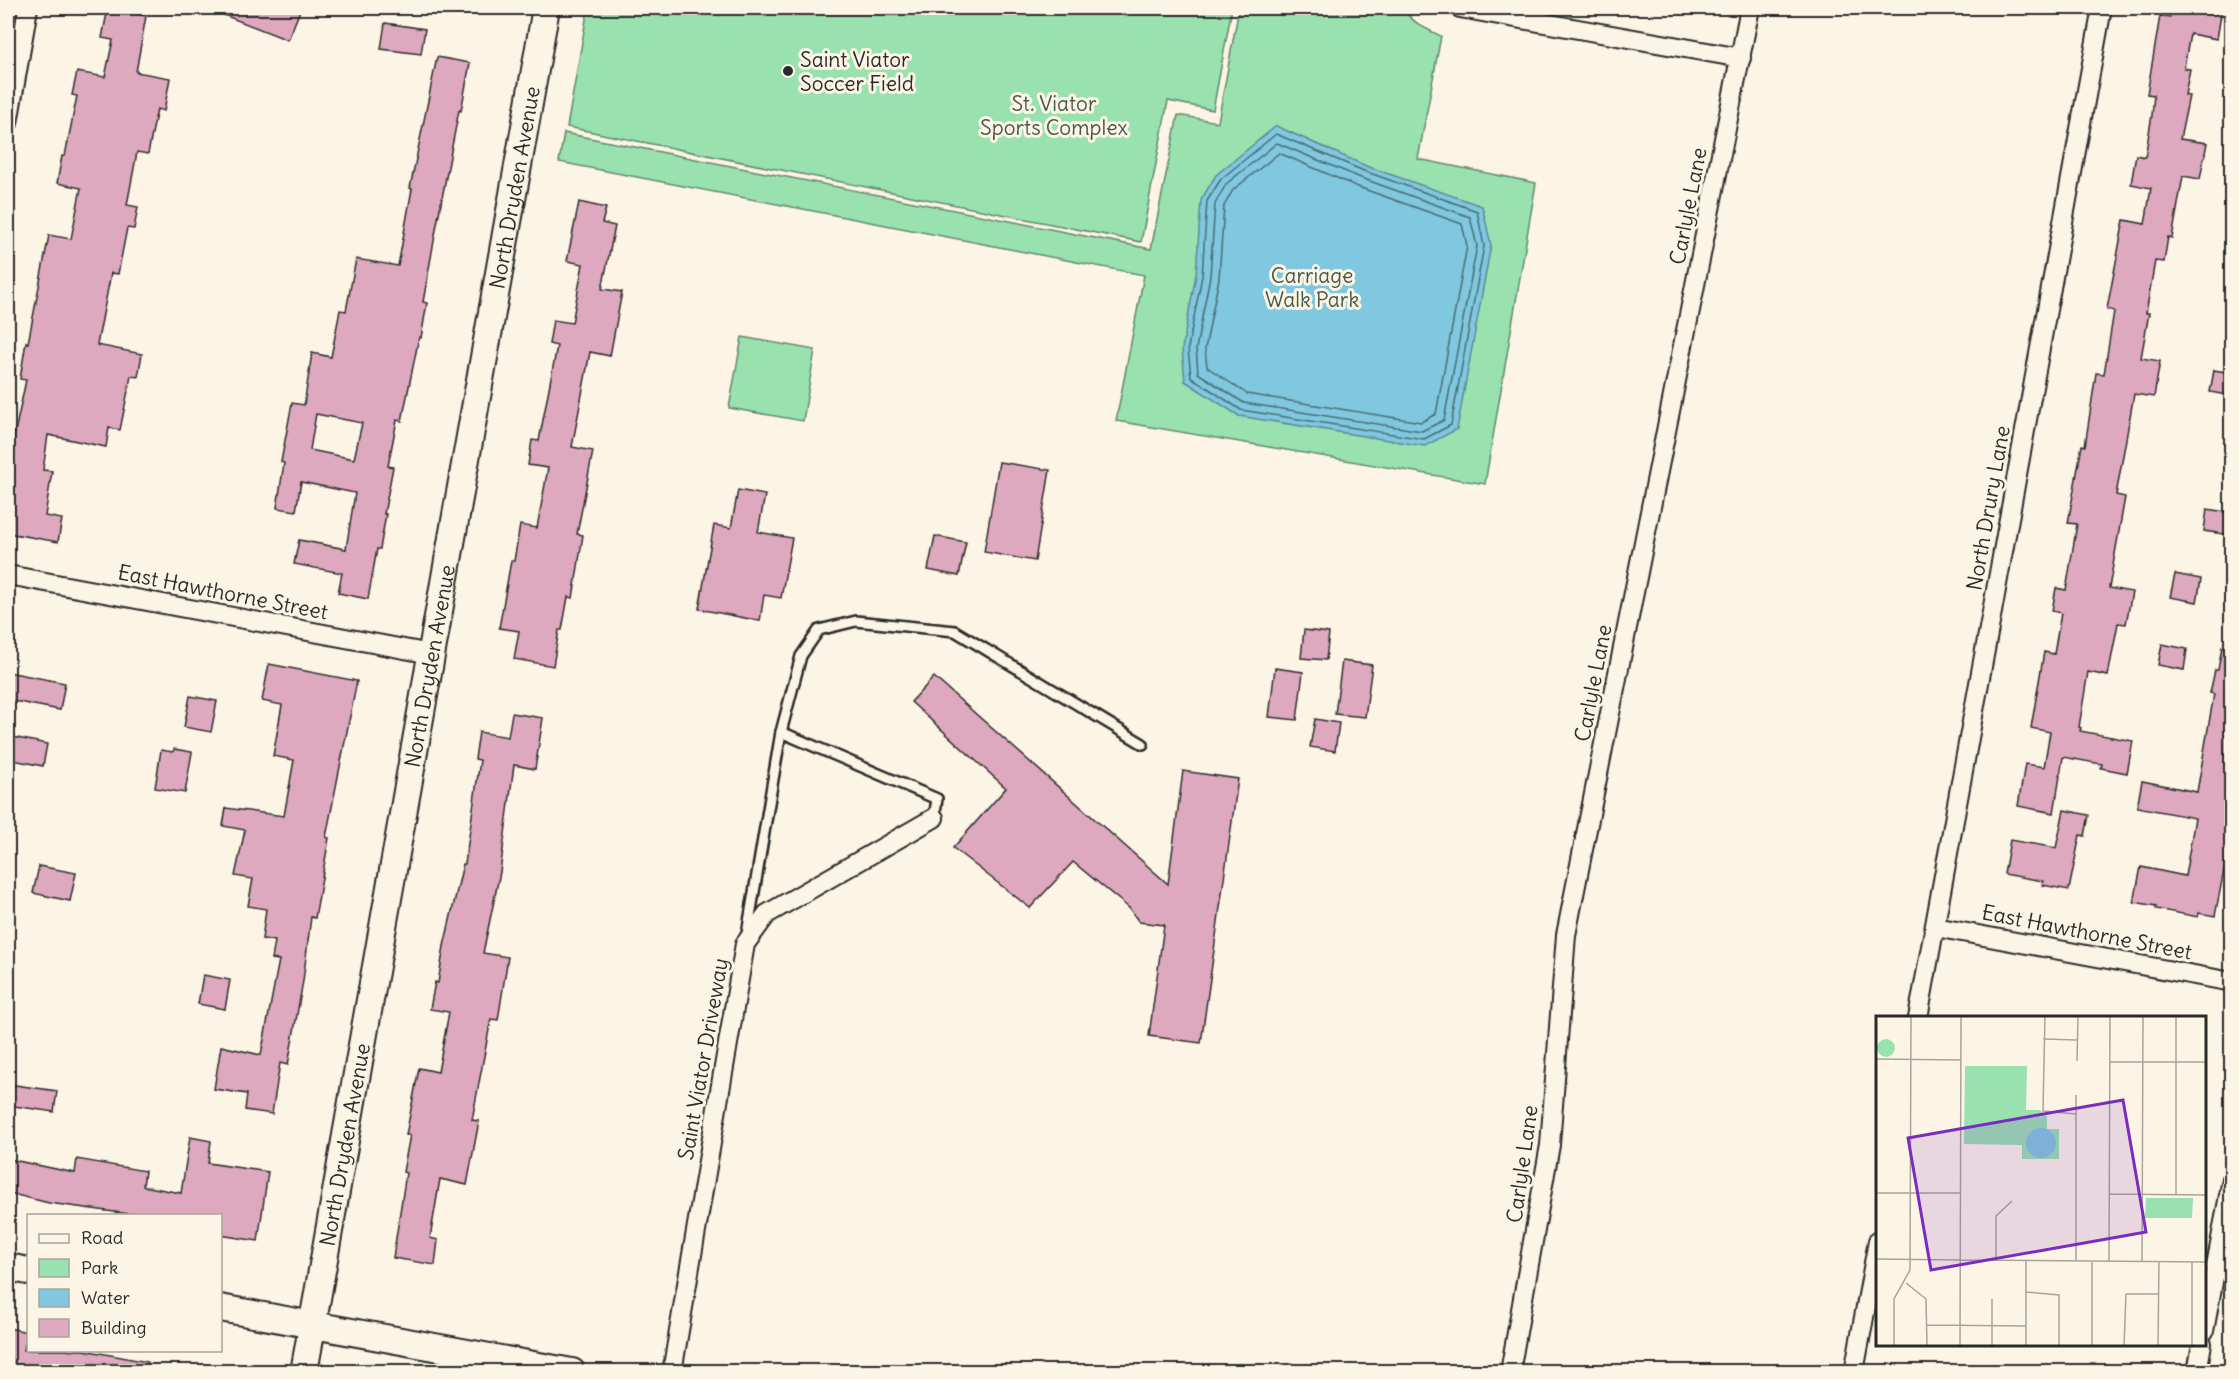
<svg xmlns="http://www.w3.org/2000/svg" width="2239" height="1379" font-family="Delius,sans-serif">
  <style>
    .green { fill: #99e1af; stroke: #62866d; stroke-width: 1.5 }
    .water { fill: #7fc8df; stroke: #5d8997; stroke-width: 1.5 }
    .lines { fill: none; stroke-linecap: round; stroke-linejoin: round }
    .shore { stroke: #4d6a73; stroke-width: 1.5 }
    .building { fill: #dea8bf; stroke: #2b2b2b; stroke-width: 1.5; fill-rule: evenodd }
    .lane-casing { stroke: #2b2b2b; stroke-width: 14 }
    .street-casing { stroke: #2b2b2b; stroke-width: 22 }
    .secondary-casing { stroke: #2b2b2b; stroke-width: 30 }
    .lane { stroke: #fcf5e5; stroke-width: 9 }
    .street { stroke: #fcf5e5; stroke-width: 18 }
    .secondary { stroke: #fcf5e5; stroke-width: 26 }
    .poi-dot { fill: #2b2b2b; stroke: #fcf5e5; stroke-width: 2 }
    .labels { text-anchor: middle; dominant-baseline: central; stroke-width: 6; stroke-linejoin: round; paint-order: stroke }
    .poi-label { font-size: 21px; fill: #2b2b2b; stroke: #fcf5e5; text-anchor: start }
    .park-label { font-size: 21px; fill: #46584c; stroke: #fcf5e5 }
    .street-label { font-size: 21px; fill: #2b2b2b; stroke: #fcf5e5 }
    .inset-road { fill: none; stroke: #a8a49b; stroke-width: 1.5 }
    .view { fill: #7b2cbf; fill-opacity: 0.15; stroke: #7b2cbf; stroke-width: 3 }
    .inset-edge { fill: none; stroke: #2b2b2b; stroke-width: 3 }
  </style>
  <rect width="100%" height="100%" fill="#fcf5e5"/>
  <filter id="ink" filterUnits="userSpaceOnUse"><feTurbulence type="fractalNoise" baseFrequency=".0167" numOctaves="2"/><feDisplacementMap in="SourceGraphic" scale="12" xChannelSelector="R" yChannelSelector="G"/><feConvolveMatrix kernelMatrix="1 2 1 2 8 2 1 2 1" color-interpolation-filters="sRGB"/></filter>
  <g filter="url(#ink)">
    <g class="green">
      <path d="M588,8h644l-19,102 -45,-9 -27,141 -574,-115z"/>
      <path d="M1239,8h164c9,15 23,21 38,28l-23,123 118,24 -51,301 -369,-63 28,-146 -585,-113 5,-29 587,116 27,-134 40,7z"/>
      <path d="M742,337l73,13 -12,71 -74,-13z"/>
    </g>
    <path class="water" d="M1276,126l90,40 116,40 9,39 -34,184 -32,17 -186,-30 -54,-35 -3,-33 14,-73 5,-75 15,-25z"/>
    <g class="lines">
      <g class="shore">
        <path d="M1276,134l88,37 113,40 7,35 -33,179 -27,14 -183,-29 -50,-33 -3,-29 14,-72 5,-75 14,-22z"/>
        <path d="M1277,143l84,35 109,39 7,29 -33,174 -22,11 -178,-28 -46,-30 -2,-24 14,-73 5,-72 11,-20z"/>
        <path d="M1279,153l79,34 104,37 5,22 -31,168 -15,8 -174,-28 -40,-27 -2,-18 14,-71 5,-72 9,-16z"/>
      </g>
    </g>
    <g class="building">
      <path d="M108,8h30l-1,6 9,2 -10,56 34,6 -6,33 -7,-2 -9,45 -11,-2 -10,53 11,2 -4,22 -7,-1 -9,46 -7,-1 -14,72 45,9 -4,23 -7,-1 -11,54 -11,-2 -3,19 -58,-12 -5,35 9,1 -7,45 17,3 -4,23 -50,-9v-68l18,-85 -6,-1 6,-37 2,1 21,-108 22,4 10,-51 -24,-5 5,-27h3l12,-60 -5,-1 5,-23 28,5 8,-37 -11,-2z"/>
      <path d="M206,8h95l-13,32z"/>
      <path d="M2171,8h51l-5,31 -27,-5 -6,34 6,1 -5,26 4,1 -9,43 27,4 -7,36 -17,-3 -11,62 -4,-1 -4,25 -9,-1 -9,52h3l-8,45 19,3 -6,36 -20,-3 -18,101 9,2 -16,91 23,4 -6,32 -8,-1 -10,53 -20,-4 -9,55 2,1 -1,3 53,10 -6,32 -26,-5 1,-4 -39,-7 -9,56 -36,-7 7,-42 19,3 6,-35 -19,-4 13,-76 10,2 7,-41 -9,-2 4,-23 10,2 11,-66 -9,-1 14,-78 3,1 11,-73 8,1 10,-63 -7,-2 17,-89 21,4 6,-36 -20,-4 5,-29 9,2 7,-42 2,-20 -7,-1 13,-78 10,1z"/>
      <path d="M385,23l40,6 -4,25 -40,-5z"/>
      <path d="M437,57l33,6 -9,48 -2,-1 -22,114 -14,78 4,1 -6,35 -2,-1 -17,84 -5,-1 -9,46 5,1 -9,47h2l-6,35h-3l-9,50 -30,-6 4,-20 -48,-9 5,-24 47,9 9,-56 -54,-11 -5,29 -19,-3 7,-45 -3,-1 11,-59 12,2 8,-52 19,4 9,-47 6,1 10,-52 42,7 14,-77 -2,-1zM316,414l46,9 -8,36 -44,-9z"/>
      <path d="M579,202l27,6 -4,15 13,3 -13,63 20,3 -12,64 -20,-4 -18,95 21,4 -16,83 6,1 -10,63 -5,-1 -6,33h-3l-6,36 -39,-7 5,-28 -20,-3 12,-67h3l6,-36 17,3 11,-60 -20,-3 4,-25 7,1 18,-95 -8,-2 4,-24 19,3 11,-59 -16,-3z"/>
      <path d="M2214,370l18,3v23l-22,-4z"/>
      <path d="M999,462l51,8 -15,91 -51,-9z"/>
      <path d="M738,490l27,5 -7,37 34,6 -11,60 -17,-3 -4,26 -61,-12 15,-84 17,3z"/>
      <path d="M2207,509l25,4 -2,22 -26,-4z"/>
      <path d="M935,536l31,6 -7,34 -31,-6z"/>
      <path d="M2175,574l26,5 -4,23 -27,-5z"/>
      <path d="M1304,630l25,3 -3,27 -25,-2z"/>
      <path d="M2162,644l25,5 -3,21 -26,-5z"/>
      <path d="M2222,647l10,1v182l-17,86 -16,-3 -1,4 -42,-8v-3l-22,-4 7,-35 44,9 10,-58 -58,-11 5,-26 55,11 17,-98 -4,-1 5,-23h3z"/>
      <path d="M1342,661l30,4 -7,52 -30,-3z"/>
      <path d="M269,664l88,17 -31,156 3,1 -14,80 -4,-1 -8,64 -15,84 -8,-2 -8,51 -27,-4 2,-16 -33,-5 7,-43 40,9 18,-95 -7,-1 3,-18 -13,-2 4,-30 -18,-3 5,-27 -18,-3 10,-46 -22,-4 3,-18 58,8 10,-56 -21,-4 9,-51 -20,-4z"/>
      <path d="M1275,668l28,4 -6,48 -28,-3z"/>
      <path d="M8,672l57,11 -5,27 -52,-10z"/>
      <path d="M934,677l234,207 15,-113 55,8 -37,264 -52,-7 15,-111 -25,-3 -10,-14 -56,-46 -43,46 -77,-60 53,-60 -95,-86z"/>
      <path d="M190,696l27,5 -6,31 -27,-5z"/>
      <path d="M512,713l31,5 -8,51 -21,-4 -14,107 -17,81 25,4 -10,63 -7,-1 -19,101 7,1 -12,64 -27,-6 -10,59 8,2 -3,25 -42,-7 13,-85 -3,-1 7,-37h-4l13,-67 19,4 11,-60 -19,-3 5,-27 3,1 6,-37 19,-82h2l15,-104 -5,-1 4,-27 29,5z"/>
      <path d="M1315,719l24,4 -4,28 -25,-4z"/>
      <path d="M8,736l39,8 -4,22 -35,-7z"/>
      <path d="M174,749l18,3 -7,41 -30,-5 6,-38 12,2z"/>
      <path d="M2064,810l25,5 -4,21 -5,-1 -11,55 -27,-5 1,-4 -39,-7 6,-34 46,8z"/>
      <path d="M39,866l37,7 -6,28 -37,-8z"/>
      <path d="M203,975l27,5 -5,29 -27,-5z"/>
      <path d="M8,1084l49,7 -3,21 -46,-7z"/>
      <path d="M190,1137l21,4 -3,22 60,9 -10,69 -38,-6v-20h-84l-87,-12 -41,-10v-34l67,14 2,-14 68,12 -2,15 38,7z"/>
      <path d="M8,1328l20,4 -4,18h60l64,12 -1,9h-139z"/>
    </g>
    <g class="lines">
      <defs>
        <g id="lane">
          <path d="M934,818l3,-19 -156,-67 20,-76 18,-26 37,-9 99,10 188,113"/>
          <path d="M747,934l34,-202"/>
        </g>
        <g id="street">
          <path d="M1460,8l281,50"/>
          <path d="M8,123l20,-115"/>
          <path d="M8,575l423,79"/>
          <path d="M1935,927l297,55"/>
          <path d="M1918,1018l184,-1010"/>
          <path d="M2204,1331l28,-152"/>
          <path d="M672,1372l73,-428 22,-30 167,-96"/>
          <path d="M1510,1372l40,-227 16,-210 184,-927"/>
          <path d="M1854,1372l24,-131"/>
          <path d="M2197,1372l5,-28"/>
        </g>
        <g id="secondary">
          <path d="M8,1267l20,4"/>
          <path d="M220,1308l352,64"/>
          <path id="s1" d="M304,1372l242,-1364"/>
        </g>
      </defs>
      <use href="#lane" class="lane-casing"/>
      <use href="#street" class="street-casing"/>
      <use href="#secondary" class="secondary-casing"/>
      <use href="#lane" class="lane"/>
      <use href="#street" class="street"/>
      <use href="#secondary" class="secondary"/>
    </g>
  </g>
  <circle class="poi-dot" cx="788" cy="71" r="6"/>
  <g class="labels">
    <g class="poi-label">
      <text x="800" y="59">Saint Viator<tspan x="800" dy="24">Soccer Field</tspan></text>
    </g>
    <g class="park-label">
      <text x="1054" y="103">St. Viator<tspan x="1054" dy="24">Sports Complex</tspan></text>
      <text x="1312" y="275">Carriage<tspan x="1312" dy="24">Walk Park</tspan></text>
    </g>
    <g class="street-label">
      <text stroke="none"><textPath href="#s1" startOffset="1203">North Dryden Avenue</textPath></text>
      <text transform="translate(1688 206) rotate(-79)">Carlyle Lane</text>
      <text transform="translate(1988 508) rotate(-80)">North Drury Lane</text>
      <text transform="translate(223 592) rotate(11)">East Hawthorne Street</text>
      <text stroke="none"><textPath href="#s1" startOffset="717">North Dryden Avenue</textPath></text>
      <text transform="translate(1593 683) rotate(-79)">Carlyle Lane</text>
      <text transform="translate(2087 932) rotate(11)">East Hawthorne Street</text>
      <text transform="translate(703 1059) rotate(-80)">Saint Viator Driveway</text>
      <text stroke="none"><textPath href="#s1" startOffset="231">North Dryden Avenue</textPath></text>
      <text transform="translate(1522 1164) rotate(-82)">Carlyle Lane</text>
    </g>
  </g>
  <g transform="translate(1876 1016)">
    <rect width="330" height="330" fill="#fcf5e5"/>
    <path d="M1 32a9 9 0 1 1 18 0a9 9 0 1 1-18 0ZM89,50h62l-1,44h14l7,7v12h12v30h-37v-14l-58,-1zM270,182h47l-1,20h-47z" fill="#99e1af"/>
    <path d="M150 127a15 15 0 1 1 30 0a15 15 0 1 1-30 0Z" fill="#7fc8df"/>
    <path class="inset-road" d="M169,0l-2,95 33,3M167,23l34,1M0,43l85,1M201,45l1,-45M234,46h96M200,79v166M0,177h84M234,178l96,1M300,179v-179M0,243l84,1M84,244l246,2M120,244v-44l16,-15M233,245l1,-245M266,245l1,-245M316,246v84M30,267l20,16 1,47M150,276l33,3v51M116,283v47M51,309l99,1M18,330v-47l16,-29 1,-254M84,330l1,-330M150,330v-86M216,330v-85M248,330l2,-52h32M282,330l1,-85"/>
    <path class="view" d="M247,84l23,132 -215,38 -23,-132z"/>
    <rect width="330" height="330" class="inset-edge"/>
  </g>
  <rect width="2239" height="1379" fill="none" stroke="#fcf5e5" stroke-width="30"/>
  <rect x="15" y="15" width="2209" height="1349" fill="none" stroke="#2b2b2b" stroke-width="2" filter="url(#ink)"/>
  <rect x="27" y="1214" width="195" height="138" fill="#fcf5e5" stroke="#a8a49b" stroke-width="1.5"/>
  <rect x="39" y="1234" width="30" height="9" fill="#fcf5e5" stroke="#a8a49b" stroke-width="1.5"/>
  <text x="81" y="1244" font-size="18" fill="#2b2b2b">Road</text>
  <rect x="39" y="1259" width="30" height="18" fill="#99e1af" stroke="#a8a49b" stroke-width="1.5"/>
  <text x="81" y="1274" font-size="18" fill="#2b2b2b">Park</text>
  <rect x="39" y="1289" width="30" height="18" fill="#7fc8df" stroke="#a8a49b" stroke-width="1.5"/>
  <text x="81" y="1304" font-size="18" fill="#2b2b2b">Water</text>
  <rect x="39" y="1319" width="30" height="18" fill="#dea8bf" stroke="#a8a49b" stroke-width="1.5"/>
  <text x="81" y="1334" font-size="18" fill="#2b2b2b">Building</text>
</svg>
